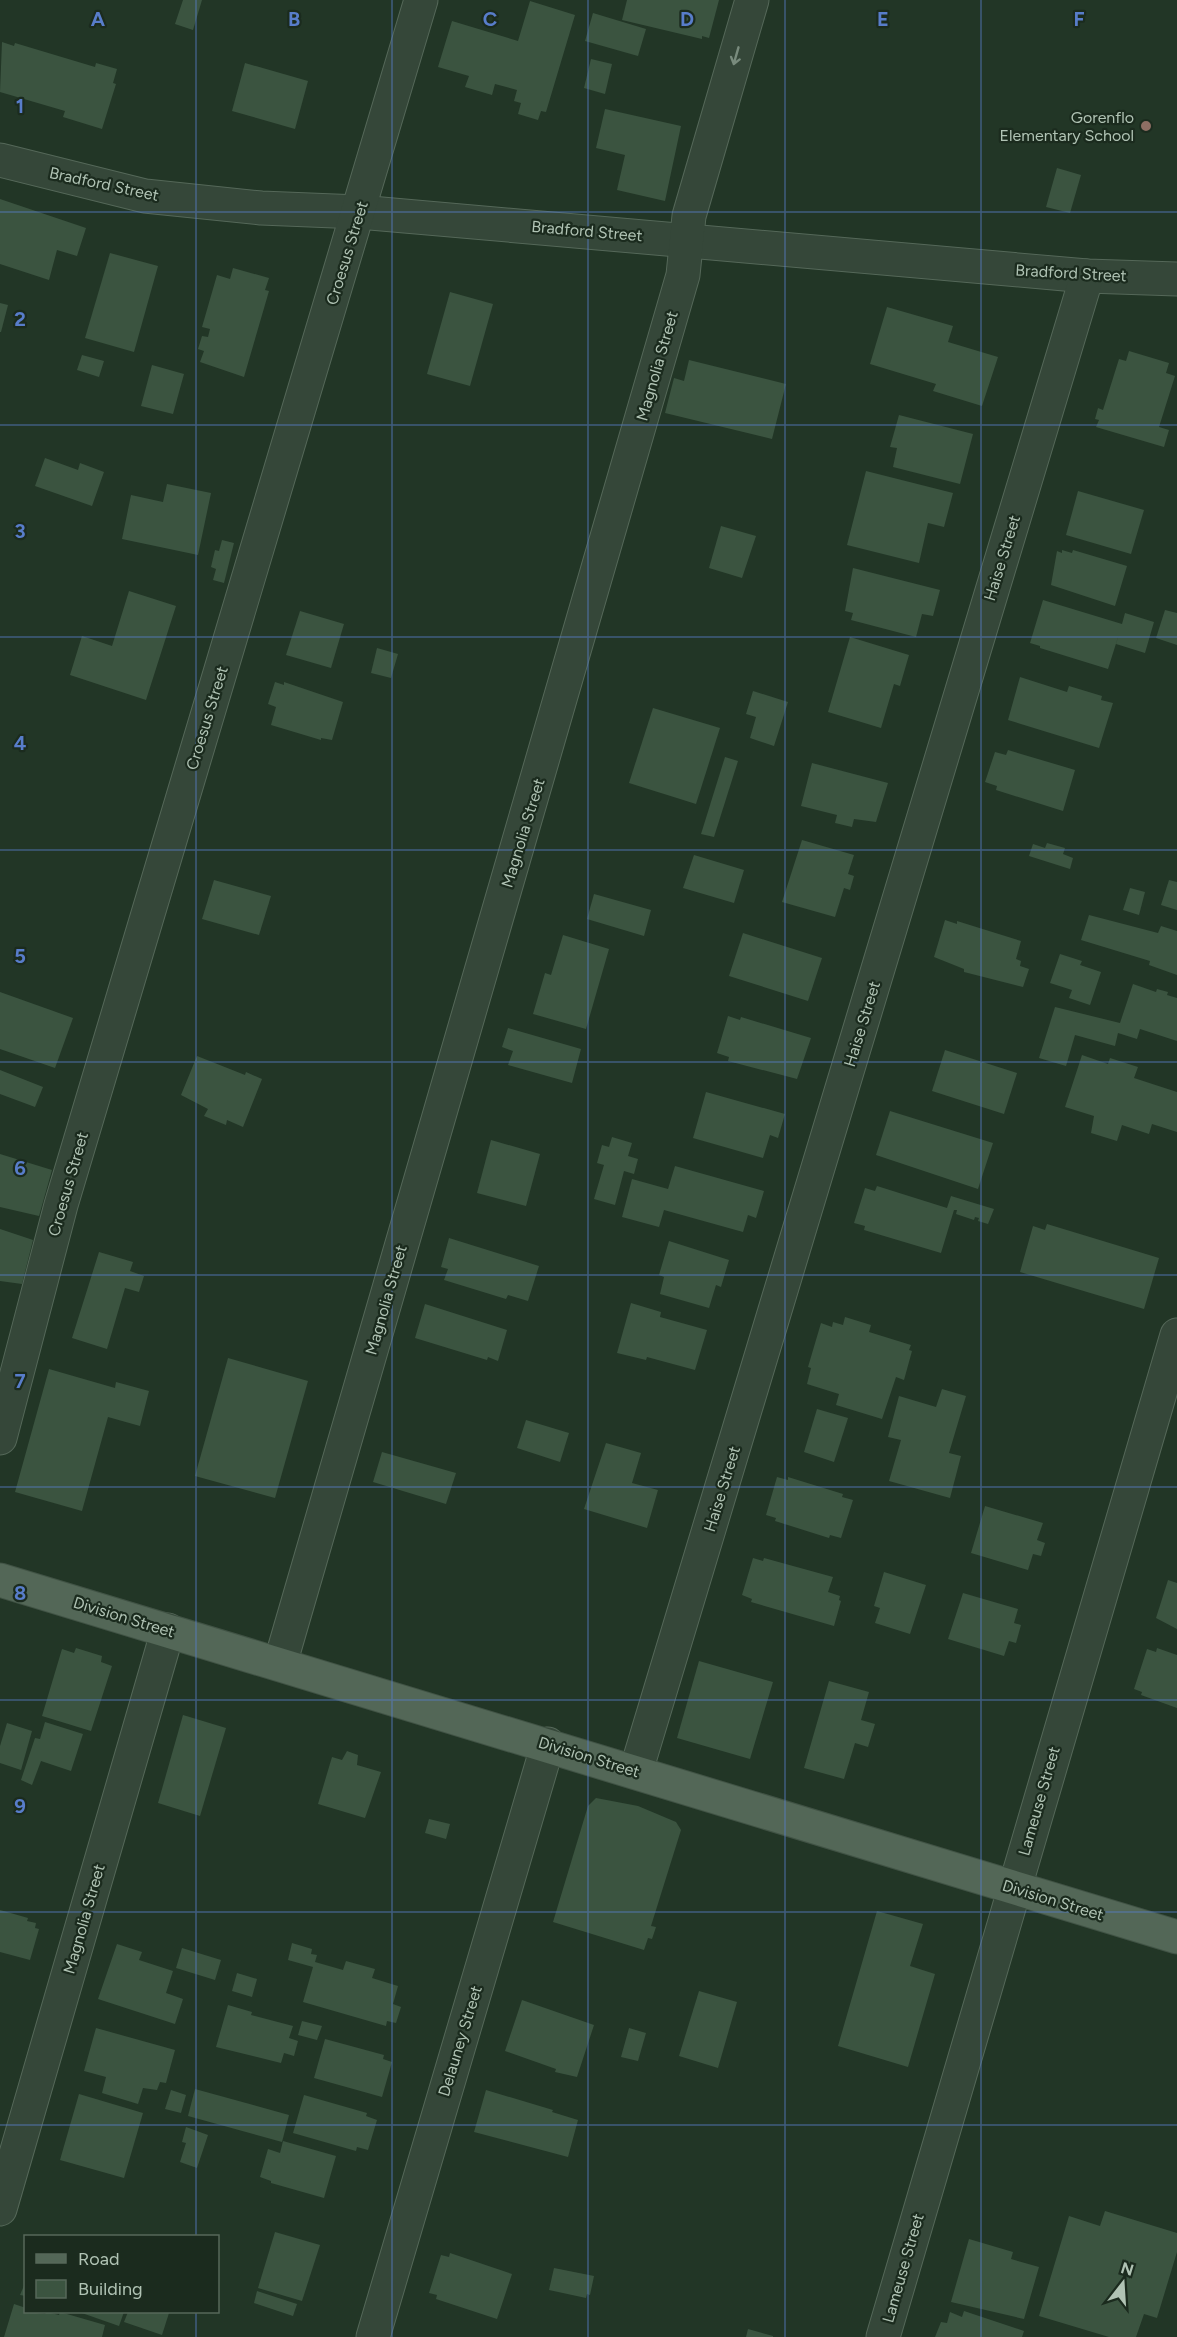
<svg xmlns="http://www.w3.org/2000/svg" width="1177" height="2337" font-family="Figtree,sans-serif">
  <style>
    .building { fill: #3b5440 }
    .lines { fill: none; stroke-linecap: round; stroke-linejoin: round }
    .minor-casing { stroke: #556859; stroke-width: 35 }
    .major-casing { stroke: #415345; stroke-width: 35 }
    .minor { stroke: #354739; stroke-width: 33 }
    .major { stroke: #536757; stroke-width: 33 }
    .oneway { stroke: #798b7d }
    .grid { fill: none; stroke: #587dca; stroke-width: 1.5; stroke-opacity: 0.55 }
    .education-dot { fill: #8d6e63; stroke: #1b2b1e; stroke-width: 2 }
    .labels { text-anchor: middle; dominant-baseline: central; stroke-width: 4.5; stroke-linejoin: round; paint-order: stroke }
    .poi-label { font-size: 16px; fill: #b0c3b4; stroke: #1b2b1e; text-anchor: end }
    .street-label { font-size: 16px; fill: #b0c3b4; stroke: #1b2b1e }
    .grid-label { font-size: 20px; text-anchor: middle; font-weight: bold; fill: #587dca; stroke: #1b2b1e; stroke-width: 4.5; stroke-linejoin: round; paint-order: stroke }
  </style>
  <rect width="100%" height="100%" fill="#223626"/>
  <g class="building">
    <path d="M183,0h19l-9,30 -18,-6z"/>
    <path d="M627,0h92l-10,38 -7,-2v3l-80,-19z"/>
    <path d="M530,1l45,14 -29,97 -5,-1 -3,9 -20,-6 3,-11 -7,-2 3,-11 -22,-6 -3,11 -27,-8 4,-11 -31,-9 14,-46 66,20z"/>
    <path d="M593,13l53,16 -8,27 -53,-15z"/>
    <path d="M2,42l12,4 1,-3 80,24 1,-4 21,6 -4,14 3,1 -14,45 -39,-12 2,-6 -65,-19z"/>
    <path d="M591,59l21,5 -7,30 -21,-6z"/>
    <path d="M245,63l63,18 -13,48 -63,-18z"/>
    <path d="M605,109l76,17 -16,75 -48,-11 8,-35 -29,-7z"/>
    <path d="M1057,168l24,7 -11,38 -24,-6z"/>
    <path d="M0,199l86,29 -9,28 -20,-6 -8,30 -49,-16z"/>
    <path d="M110,253l48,13 -24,86 -49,-14z"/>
    <path d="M233,268l36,10 -4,12 4,1 -25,86 -44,-15 4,-11 -6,-2 4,-13 6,1 2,-8 -8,-2 15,-52 13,4z"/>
    <path d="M450,292l43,12 -23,82 -43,-12z"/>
    <path d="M0,303l8,2 -7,27h-1z"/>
    <path d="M887,307l66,19 -5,16 50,15 -16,49 -49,-15 3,-7 -66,-20z"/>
    <path d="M1129,351l40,12 -3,10 9,3 -16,51 10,3 -5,17 -68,-20 3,-7 -4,-1 3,-11 5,2 16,-51 7,2z"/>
    <path d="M82,355l22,6 -5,16 -22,-7z"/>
    <path d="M689,360l97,24 -14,55 -107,-26 9,-35 10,3z"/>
    <path d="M152,365l32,9 -11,40 -32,-8z"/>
    <path d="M899,415l74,19 -13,50 -67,-17 4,-19 -7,-1z"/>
    <path d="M45,458l33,12 2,-7 24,9 -12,34 -57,-20z"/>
    <path d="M866,471l87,22 -9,34 -16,-4 -9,40 -72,-18z"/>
    <path d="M167,484l44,9 -13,62 -76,-16 9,-44 32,7z"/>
    <path d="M1078,491l66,19 -13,44 -65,-19z"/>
    <path d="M721,526l35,10 -14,42 -33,-10z"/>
    <path d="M222,540l12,3 -10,40 -11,-3 3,-11 -5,-2 4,-17 4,1z"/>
    <path d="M1062,550l10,3 1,-3 54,16 -12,40 -64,-21 6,-34 5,2z"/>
    <path d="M853,568l87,22 -7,26 -11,-2 -6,23 -65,-17 2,-7 -8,-2z"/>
    <path d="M129,591l47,15 -30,94 -76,-25 12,-39 30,10z"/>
    <path d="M1043,600l79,24 3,-11 29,9 -9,31 -29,-9 3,-10 -11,35 -68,-21v-2l-10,-3z"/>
    <path d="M1165,610l12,3v32l-21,-7z"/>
    <path d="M300,611l44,13 -13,44 -45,-13z"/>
    <path d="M850,637l59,18 -9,31 -6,-2 -13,44 -53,-16z"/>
    <path d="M377,648l21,6 -7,24 -20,-5z"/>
    <path d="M1020,677l47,15 2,-6 33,10 -1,4 12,3 -14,45 -91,-28z"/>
    <path d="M275,682l9,3v-3l59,20 -11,38 -11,-2v2l-50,-15 5,-18 -8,-3z"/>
    <path d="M753,691l35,11 -14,44 -24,-8 6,-21 -10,-3z"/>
    <path d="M653,708l67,20 -24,76 -67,-21z"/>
    <path d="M1008,750l67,20 -12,41 -67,-21 1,-4 -12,-4 10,-30 11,3z"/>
    <path d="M725,757l13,4 -24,76 -13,-3z"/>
    <path d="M812,763l76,20 -12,39 -22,-3 -2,8 -17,-4 2,-8 -36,-9z"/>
    <path d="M802,840l52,15 -6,19 6,2 -4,14 -6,-2 -9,29 -53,-15z"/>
    <path d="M1047,843l18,5 -2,6 10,4 -3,11 -41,-13 4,-12 12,4z"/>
    <path d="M694,855l50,15 -10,33 -51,-15z"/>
    <path d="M214,880l57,16 -12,39 -57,-16z"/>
    <path d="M1169,880l8,2v28l-16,-5z"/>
    <path d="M1130,888l15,4 -6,23 -16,-5z"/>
    <path d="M594,894l57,16 -7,26 -57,-17z"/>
    <path d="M1089,915l69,18 3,-7 16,5v44l-28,-10 1,-4 -69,-21z"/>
    <path d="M945,920l12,4v-3l64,20 -5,18 5,2 -1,5 9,3 -6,18 -59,-15v-3l-30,-12z"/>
    <path d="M743,933l79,25 -14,43 -79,-25z"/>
    <path d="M563,935l46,14 -23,80 -53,-15 12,-41 6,2z"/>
    <path d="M1060,954l22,7 -2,4 21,7 -11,33 -21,-7 3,-8 -22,-7z"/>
    <path d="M1133,984l23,8 1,-3 11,3 -1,3 10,3v43l-37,-12 -3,10 -19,-6 -3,13 -40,-11 -9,31 -27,-8 16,-51 65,16z"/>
    <path d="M0,992l73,26 -18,50 -55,-19z"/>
    <path d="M728,1016l12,4 1,-3 70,21 -14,41 -69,-18 1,-4 -12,-4z"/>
    <path d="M508,1028l73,21 -9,34 -64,-18 5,-14 -11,-4z"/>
    <path d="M945,1050l72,23 -13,41 -72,-23z"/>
    <path d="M1082,1055l26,9 2,-6 28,9 -4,11 43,14v40l-25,-8 -3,10 -27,-9 -5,16 -26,-8 3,-17 -29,-9z"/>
    <path d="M197,1056l48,19 1,-3 16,7 -19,48 -16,-7 -1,5 -22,-9 4,-7 -27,-14z"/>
    <path d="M0,1070l43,17 -8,20 -35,-13z"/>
    <path d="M706,1092l79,22 -7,24 -8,-3 -7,23 -70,-20z"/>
    <path d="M890,1111l103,32 -15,46 -102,-34z"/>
    <path d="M612,1137l20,6 -4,13 10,3 -4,15 -10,-3 -9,34 -21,-6 10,-34 -7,-2 5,-18 7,2z"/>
    <path d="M491,1140l49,14 -14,52 -49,-13z"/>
    <path d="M0,1154l52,16 -13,46 -39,-9z"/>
    <path d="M675,1166l89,25 -8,27 -8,-3 -5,17 -79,-22 -5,17 -37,-10 10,-38 36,10z"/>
    <path d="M877,1186l70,22 4,-12 43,13 -6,15 -10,-3 1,-3 -4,-1 -1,3 -18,-6 1,-4h-3l-13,43 -77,-23 1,-4 -11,-3 11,-35 10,3z"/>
    <path d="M1047,1224l112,34 -15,51 -124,-37 13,-46 12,4z"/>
    <path d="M0,1229l33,11 -11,44 -22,-3z"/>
    <path d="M449,1238l90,28 -11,35 -20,-6 -2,4 -62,-19 4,-11 -7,-2z"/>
    <path d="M669,1241l60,19 -8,27 -5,-2 -7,23 -49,-14 4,-17 -5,-2z"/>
    <path d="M99,1252l34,10 -3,9 14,5 -5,16 -14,-4 -18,61 -35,-11z"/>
    <path d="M631,1303l30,9 -1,5 47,13 -12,40 -48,-13 -1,3 -29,-7z"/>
    <path d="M425,1304l82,26 -9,31 -10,-4 -1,3 -72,-22z"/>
    <path d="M845,1317l26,8 -2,7 42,13 -2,5 3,1 -8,29 -8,-3 -14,42 -46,-14 3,-11 -32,-10 4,-16 -3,-1 13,-44 11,4 1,-5 10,3z"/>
    <path d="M228,1358l80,23 -33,117 -80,-22z"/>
    <path d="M49,1369l66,19 1,-6 33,9 -9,35 -32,-9 -26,94 -67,-19z"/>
    <path d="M942,1389l24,7 -17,57 12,3 -11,42 -61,-17 12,-41 -13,-3 11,-41 37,11z"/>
    <path d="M817,1409l31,9 -14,44 -30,-10z"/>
    <path d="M526,1420l43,13 -9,29 -43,-14z"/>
    <path d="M606,1443l35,10 -9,30 26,7 -11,38 -63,-19z"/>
    <path d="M382,1452l74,21 -10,31 -73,-22z"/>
    <path d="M777,1477l11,3v-3l55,17 -1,3 11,3 -12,38 -11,-3 -1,3 -54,-17 1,-3 -10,-3z"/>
    <path d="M985,1506l58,17 -6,17 8,3 -4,13 -8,-2 -5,16 -57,-17z"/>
    <path d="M753,1558l10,3 1,-3 69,19 -5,15 12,4 -1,4 2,1 -7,25 -83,-24 1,-3 -10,-4z"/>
    <path d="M884,1572l42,13 -16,49 -35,-11 5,-15 -6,-2z"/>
    <path d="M1168,1580l9,3v46l-21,-11z"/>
    <path d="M963,1593l55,16 -4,14 7,2 -5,18 -7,-2 -5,15 -56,-17z"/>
    <path d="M76,1648l26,8 -1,6 11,4 -21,65 -49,-15 20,-67 12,4z"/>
    <path d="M1157,1648l20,7v53l-36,-13 1,-3 -8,-3 13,-40 9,3z"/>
    <path d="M699,1661l74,21 -23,77 -73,-21z"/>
    <path d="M829,1681l40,11 -8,28 14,4 -7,23 -13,-4 -11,36 -40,-11z"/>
    <path d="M183,1715l43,13 -26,88 -42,-13z"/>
    <path d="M45,1722l38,12 -12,37 -30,-10 -9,24 -11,-5 14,-42 5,1z"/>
    <path d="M7,1723l25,8 -11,39 -21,-7v-17z"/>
    <path d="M347,1751l11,4 -1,10 24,7 -16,46 -47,-14 14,-47 10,3z"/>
    <path d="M596,1798l42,8 38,16 5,8 -30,96 5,1 -4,12 -4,-1 -4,12 -91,-28 35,-116z"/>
    <path d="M429,1819l21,5 -4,15 -21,-6z"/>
    <path d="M0,1910l28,8 -1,3 9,2 -1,5 4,1 -9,31 -30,-8z"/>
    <path d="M877,1911l46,13 -13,42 25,8 -27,93 -70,-21z"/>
    <path d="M292,1943l20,6 -1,5 6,1 -2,7 28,8 3,-9 29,8 -3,9 26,8 -5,18 8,3 -5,16 -9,-2 -1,5 -83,-24 10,-35 -25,-7z"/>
    <path d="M117,1944l25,8 -3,8 34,11 -7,22 17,6 -8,25 -77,-25z"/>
    <path d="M182,1948l39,12 -6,20 -39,-12z"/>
    <path d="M237,1973l20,6 -5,18 -20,-6z"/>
    <path d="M699,1991l38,11 -19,66 -39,-12z"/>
    <path d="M522,2000l72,25 -17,52 -22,-5 1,-3 -51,-18z"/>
    <path d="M228,2005l24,7 -1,3 42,11 -4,12 9,3 -4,15 -10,-3 -3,10 -65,-16z"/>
    <path d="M302,2021l20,5 -5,14 -19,-5z"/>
    <path d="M96,2028l79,22 -9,33 -6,-1 -3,8 -14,-2 -5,16 -36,-11 4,-16 -22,-6z"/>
    <path d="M629,2028l17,5 -8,28 -17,-4z"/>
    <path d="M325,2039l59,16 -1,4 9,3 -10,35 -68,-19z"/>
    <path d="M195,2089l94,26 -7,27 -94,-26z"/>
    <path d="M171,2090l15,5 -5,18 -16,-4z"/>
    <path d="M486,2090l67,20 -1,2 26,8 -10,37 -94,-25z"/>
    <path d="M79,2094l64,19 -19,65 -64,-18z"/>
    <path d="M304,2095l63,18 -1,3 11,4 -9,30 -11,-3 -1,4 -63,-18z"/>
    <path d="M186,2127l22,8 -11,33 -17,-6 6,-19 -4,-1z"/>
    <path d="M283,2141l53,15 -12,42 -53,-15v-2l-11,-4 8,-28 12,4z"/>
    <path d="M1105,2211l72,22v19l-20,66 -13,-4 -8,23h-27l-70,-21 30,-100 31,10z"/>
    <path d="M275,2232l45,13 -18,56 -44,-13z"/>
    <path d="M969,2239l44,13 -2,7 28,8 -15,52 -73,-17z"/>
    <path d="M450,2253l62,21 -15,45 -61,-20 1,-4 -8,-2 12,-38 8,2z"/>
    <path d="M554,2268l40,8 -4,19 -3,-1 -1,4 -37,-8z"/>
    <path d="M26,2281v15l-6,-1z"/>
    <path d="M257,2291l40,13 -4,12 -39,-13z"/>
    <path d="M14,2304l12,4v4l19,2 2,-2 12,3 1,-3 45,13 -3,12h-98z"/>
    <path d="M964,2311l60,20 -2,6h-87l6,-15 6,1 3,-11 12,5z"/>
    <path d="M79,2312h45l-5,14z"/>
    <path d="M128,2312h36l5,1 -7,22 -38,-13z"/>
    <path d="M748,2329l25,7v1h-27z"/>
  </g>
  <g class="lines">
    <defs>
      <g id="minor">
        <path d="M0,160l145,36 116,12 98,4 728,64 90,3"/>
        <path d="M0,1438l61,-233 360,-1205"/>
        <path d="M280,1664c134,-463 271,-925 403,-1389l6,-59 63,-216"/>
        <path d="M636,1771l451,-1495"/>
        <path d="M0,2209l168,-579"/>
        <path d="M373,2337l175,-593"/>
        <path d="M883,2337l294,-1002"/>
      </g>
      <path id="major" d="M0,1580l1177,357"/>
    </defs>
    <use href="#minor" class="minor-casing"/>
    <use href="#major" class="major-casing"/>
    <use href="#minor" class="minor"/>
    <use href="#major" class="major"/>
  </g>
  <defs><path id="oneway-shaft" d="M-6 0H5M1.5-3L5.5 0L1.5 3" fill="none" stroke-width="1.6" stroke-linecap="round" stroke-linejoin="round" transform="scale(1.5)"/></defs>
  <use class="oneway" href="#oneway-shaft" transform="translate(736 56) rotate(106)"/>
  <path class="grid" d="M196,0v2236M392,0v2337M588,0v2337M785,0v2337M981,0v2337M0,212h1177M0,425h1177M0,637h1177M0,850h1177M0,1062h1177M0,1275h1177M0,1487h1177M0,1700h1177M0,1912h1177M0,2125h1177M196,2312v25"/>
  <circle class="education-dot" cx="1146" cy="126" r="6"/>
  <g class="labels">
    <g class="poi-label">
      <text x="1134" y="117">Gorenflo<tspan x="1134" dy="18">Elementary School</tspan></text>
    </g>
    <g class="street-label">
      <text transform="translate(104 184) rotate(12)">Bradford Street</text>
      <text transform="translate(587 231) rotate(5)">Bradford Street</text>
      <text transform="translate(347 253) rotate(-73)">Croesus Street</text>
      <text transform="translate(1071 273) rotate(3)">Bradford Street</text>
      <text transform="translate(657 366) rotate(-74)">Magnolia Street</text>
      <text transform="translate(1002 558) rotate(-73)">Haise Street</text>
      <text transform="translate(207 718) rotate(-73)">Croesus Street</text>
      <text transform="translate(523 833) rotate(-73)">Magnolia Street</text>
      <text transform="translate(862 1024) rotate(-73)">Haise Street</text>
      <text transform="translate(68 1184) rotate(-74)">Croesus Street</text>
      <text transform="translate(386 1300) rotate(-74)">Magnolia Street</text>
      <text transform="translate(722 1489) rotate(-73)">Haise Street</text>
      <text transform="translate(124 1617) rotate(17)">Division Street</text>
      <text transform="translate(589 1757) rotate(17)">Division Street</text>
      <text transform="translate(1039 1801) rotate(-74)">Lameuse Street</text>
      <text transform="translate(1053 1900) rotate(17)">Division Street</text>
      <text transform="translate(84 1919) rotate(-74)">Magnolia Street</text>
      <text transform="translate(460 2041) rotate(-73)">Delauney Street</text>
      <text transform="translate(903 2268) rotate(-74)">Lameuse Street</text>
    </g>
  </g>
  <g class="grid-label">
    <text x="98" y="26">A</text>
    <text x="294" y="26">B</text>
    <text x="490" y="26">C</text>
    <text x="687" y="26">D</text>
    <text x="883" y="26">E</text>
    <text x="1079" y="26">F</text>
    <text x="20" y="113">1</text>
    <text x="20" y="326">2</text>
    <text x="20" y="538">3</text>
    <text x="20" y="750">4</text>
    <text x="20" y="963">5</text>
    <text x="20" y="1175">6</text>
    <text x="20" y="1388">7</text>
    <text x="20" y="1600">8</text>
    <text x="20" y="1813">9</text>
  </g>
  <rect x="24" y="2235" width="195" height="78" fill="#1b2b1e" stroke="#57685a" stroke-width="1.5"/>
  <rect x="36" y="2254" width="30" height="9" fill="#536757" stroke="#57685a" stroke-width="1.5"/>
  <text x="78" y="2265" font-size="18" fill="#b0c3b4">Road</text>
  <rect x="36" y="2280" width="30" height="18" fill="#3b5440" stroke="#57685a" stroke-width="1.5"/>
  <text x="78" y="2295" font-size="18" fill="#b0c3b4">Building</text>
  <g transform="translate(1123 2283) rotate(17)" stroke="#1b2b1e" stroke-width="4.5" paint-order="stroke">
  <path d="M0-4.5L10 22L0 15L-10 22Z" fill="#b0c3b4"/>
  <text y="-9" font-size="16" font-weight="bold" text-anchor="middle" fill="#b0c3b4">N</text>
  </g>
</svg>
